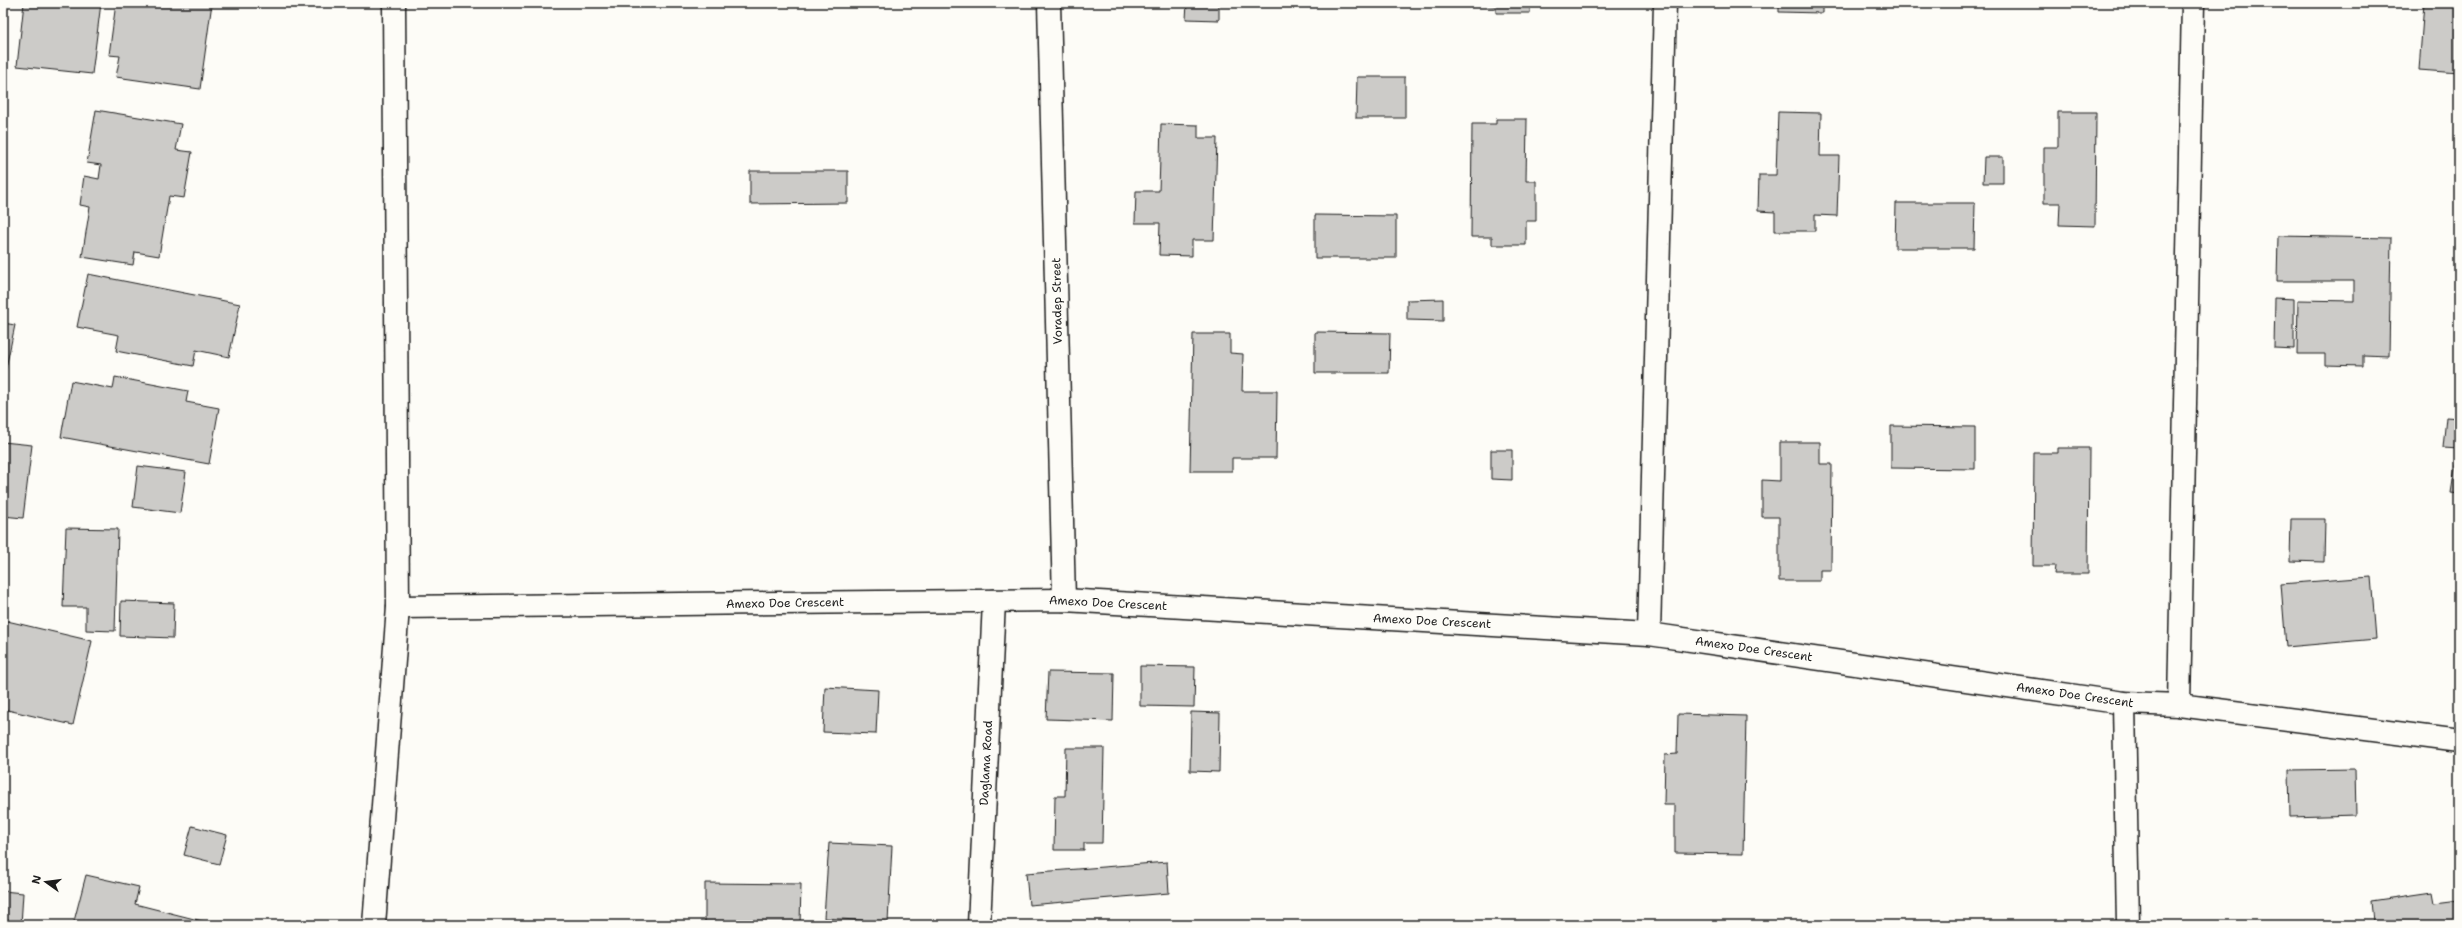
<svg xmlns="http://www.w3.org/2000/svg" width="2462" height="928" font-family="'Shantell Sans',sans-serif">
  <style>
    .building { fill: #cccbc8; stroke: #1c1c1c }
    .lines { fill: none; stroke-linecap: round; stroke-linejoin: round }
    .minor-casing { stroke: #1c1c1c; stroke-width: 25 }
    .minor { stroke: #fdfcf7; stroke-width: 22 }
    .labels { text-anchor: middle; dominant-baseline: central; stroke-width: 4; stroke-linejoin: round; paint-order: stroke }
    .street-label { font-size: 12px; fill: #1c1c1c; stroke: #fdfcf7 }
  </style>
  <rect width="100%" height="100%" fill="#fdfcf7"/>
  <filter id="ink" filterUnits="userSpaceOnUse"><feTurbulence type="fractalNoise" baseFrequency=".025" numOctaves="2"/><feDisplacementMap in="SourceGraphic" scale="8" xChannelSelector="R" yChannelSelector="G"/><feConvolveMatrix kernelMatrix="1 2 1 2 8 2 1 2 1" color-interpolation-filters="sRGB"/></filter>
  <g filter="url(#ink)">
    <g class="building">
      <path d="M24,3h77l-9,71 -75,-8z"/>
      <path d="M116,3h96l-12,86 -84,-12 4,-21 -11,-1z"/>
      <path d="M1187,3h54l-22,1v16l-33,-1z"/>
      <path d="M1475,3h55v10h-34v-7l-21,-1z"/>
      <path d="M1779,3h43v10l-43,-1z"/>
      <path d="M2054,3h42v3l-42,-1z"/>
      <path d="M2424,3h35v70l-40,-3z"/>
      <path d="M1357,77h48v41h-49z"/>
      <path d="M96,110l85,14 -5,26 16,2 -8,46 -15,-2 -10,60 -24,-4 -2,13 -51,-8 8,-50 -10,-2 4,-29 15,3 2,-14 -14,-2z"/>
      <path d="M1778,112l43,1 -1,43h19l-2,60 -22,-1v16h-40v-19l-17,-1 1,-36h17z"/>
      <path d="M2058,112h38l-1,114 -36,-1 1,-22h-16v-56h14z"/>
      <path d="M1496,119h31l-1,62h10v40h-10v24h-34v-8h-21l1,-113h24z"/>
      <path d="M1161,124l37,1v13h19l-3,102h-22v16l-33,-1 1,-32h-25l1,-32h23z"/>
      <path d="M1984,157h19v26h-20z"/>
      <path d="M750,171h98v32l-98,1z"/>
      <path d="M1896,203h79l-1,45h-79z"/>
      <path d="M1315,215l81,1v42h-81z"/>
      <path d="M2278,236l113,2 -2,118 -26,-1v11l-38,-1v-11h-28l1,-54 56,1v-20h-77z"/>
      <path d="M88,274l152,30 -11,53 -33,-7 -3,16 -77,-15 3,-16 -42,-8z"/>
      <path d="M2275,298l19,1v50l-20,-1z"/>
      <path d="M1443,299v22l-36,-1v-20z"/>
      <path d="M3,323l12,2 -12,57z"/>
      <path d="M1315,332l75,1 -1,40h-74z"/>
      <path d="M1193,334h37v19l13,1 -1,37h35l-1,67h-44v13h-42z"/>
      <path d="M115,377l73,14 -2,11 33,6 -10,56 -148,-27 10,-56 42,8z"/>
      <path d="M2446,417l13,1v31l-16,-1z"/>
      <path d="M1891,426l84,1v42l-84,-1z"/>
      <path d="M3,442l29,3 -9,73 -20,-2z"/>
      <path d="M1780,442h40v22h12l-1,106h-11v11h-41v-64h-17v-37l18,1z"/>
      <path d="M2058,448h31l-1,126h-34l1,-8h-22l1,-113h24z"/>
      <path d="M1491,450h21v30l-21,-1z"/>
      <path d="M2457,455h2v39l-8,-1z"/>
      <path d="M138,466l48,6 -6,41 -47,-6z"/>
      <path d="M2291,519h34l-1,43 -34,-1z"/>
      <path d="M66,528l52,1 -3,102 -29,-1v-23h-23z"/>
      <path d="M2371,577l5,62 -90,8 -5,-63z"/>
      <path d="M121,601l53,2 -1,35 -53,-2z"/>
      <path d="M3,620l89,21 -19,84 -70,-16z"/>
      <path d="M1140,666l55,1 -1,40 -54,-1z"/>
      <path d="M1048,672l66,1 -1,48 -67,-2z"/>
      <path d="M825,687l53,3 -2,44 -53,-2z"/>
      <path d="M1191,712l29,1 -1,59 -29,-1z"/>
      <path d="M1678,714l68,2 -3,138 -68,-1v-48h-11l1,-50 12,-1z"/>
      <path d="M1066,748h38l-2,95h-18v7h-30l1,-54h10z"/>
      <path d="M2355,769l1,46 -66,2 -1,-47z"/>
      <path d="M192,826l35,9 -8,29 -35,-9z"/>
      <path d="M829,843l63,3 -4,76 -64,-4z"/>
      <path d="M1167,862l2,31 -140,12 -3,-32z"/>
      <path d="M86,875l53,12 -4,17 75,19v2h-137z"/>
      <path d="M705,883l96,1 -1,41h-95z"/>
      <path d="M3,891l20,2 -2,32h-18z"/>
      <path d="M2433,892l2,11 24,-3v25h-101l15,-2 -2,-22z"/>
    </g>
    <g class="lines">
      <defs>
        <g id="minor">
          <path d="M1049,3l15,597"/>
          <path d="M398,607l666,-7 585,34 475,69 55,2 280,36"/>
          <path d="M1649,634l16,-631"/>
          <path d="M2124,703l4,222"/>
          <path d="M2179,705l14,-702"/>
          <path d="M374,925l24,-318 -4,-604"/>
          <path d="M979,925l15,-324"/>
        </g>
      </defs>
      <use href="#minor" class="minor-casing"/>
      <use href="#minor" class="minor"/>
    </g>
  </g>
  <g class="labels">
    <g class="street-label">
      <text transform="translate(1057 301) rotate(-91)">Voradep Street</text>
      <text transform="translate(785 603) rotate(-1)">Amexo Doe Crescent</text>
      <text transform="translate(1108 603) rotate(3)">Amexo Doe Crescent</text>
      <text transform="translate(1432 621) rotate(3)">Amexo Doe Crescent</text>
      <text transform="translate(1754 649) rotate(8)">Amexo Doe Crescent</text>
      <text transform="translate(2075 695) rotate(8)">Amexo Doe Crescent</text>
      <text transform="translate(986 763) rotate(-87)">Daglama Road</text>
    </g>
  </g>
  <rect width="2462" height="928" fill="none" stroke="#fdfcf7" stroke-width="16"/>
  <rect x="8" y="8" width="2446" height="912" fill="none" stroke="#1c1c1c" stroke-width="1.5" filter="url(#ink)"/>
  <g transform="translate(46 882) rotate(284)" stroke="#fdfcf7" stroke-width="3" paint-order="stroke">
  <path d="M0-3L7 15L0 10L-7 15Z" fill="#1c1c1c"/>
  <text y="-6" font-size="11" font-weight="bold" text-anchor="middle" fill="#1c1c1c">N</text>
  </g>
</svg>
